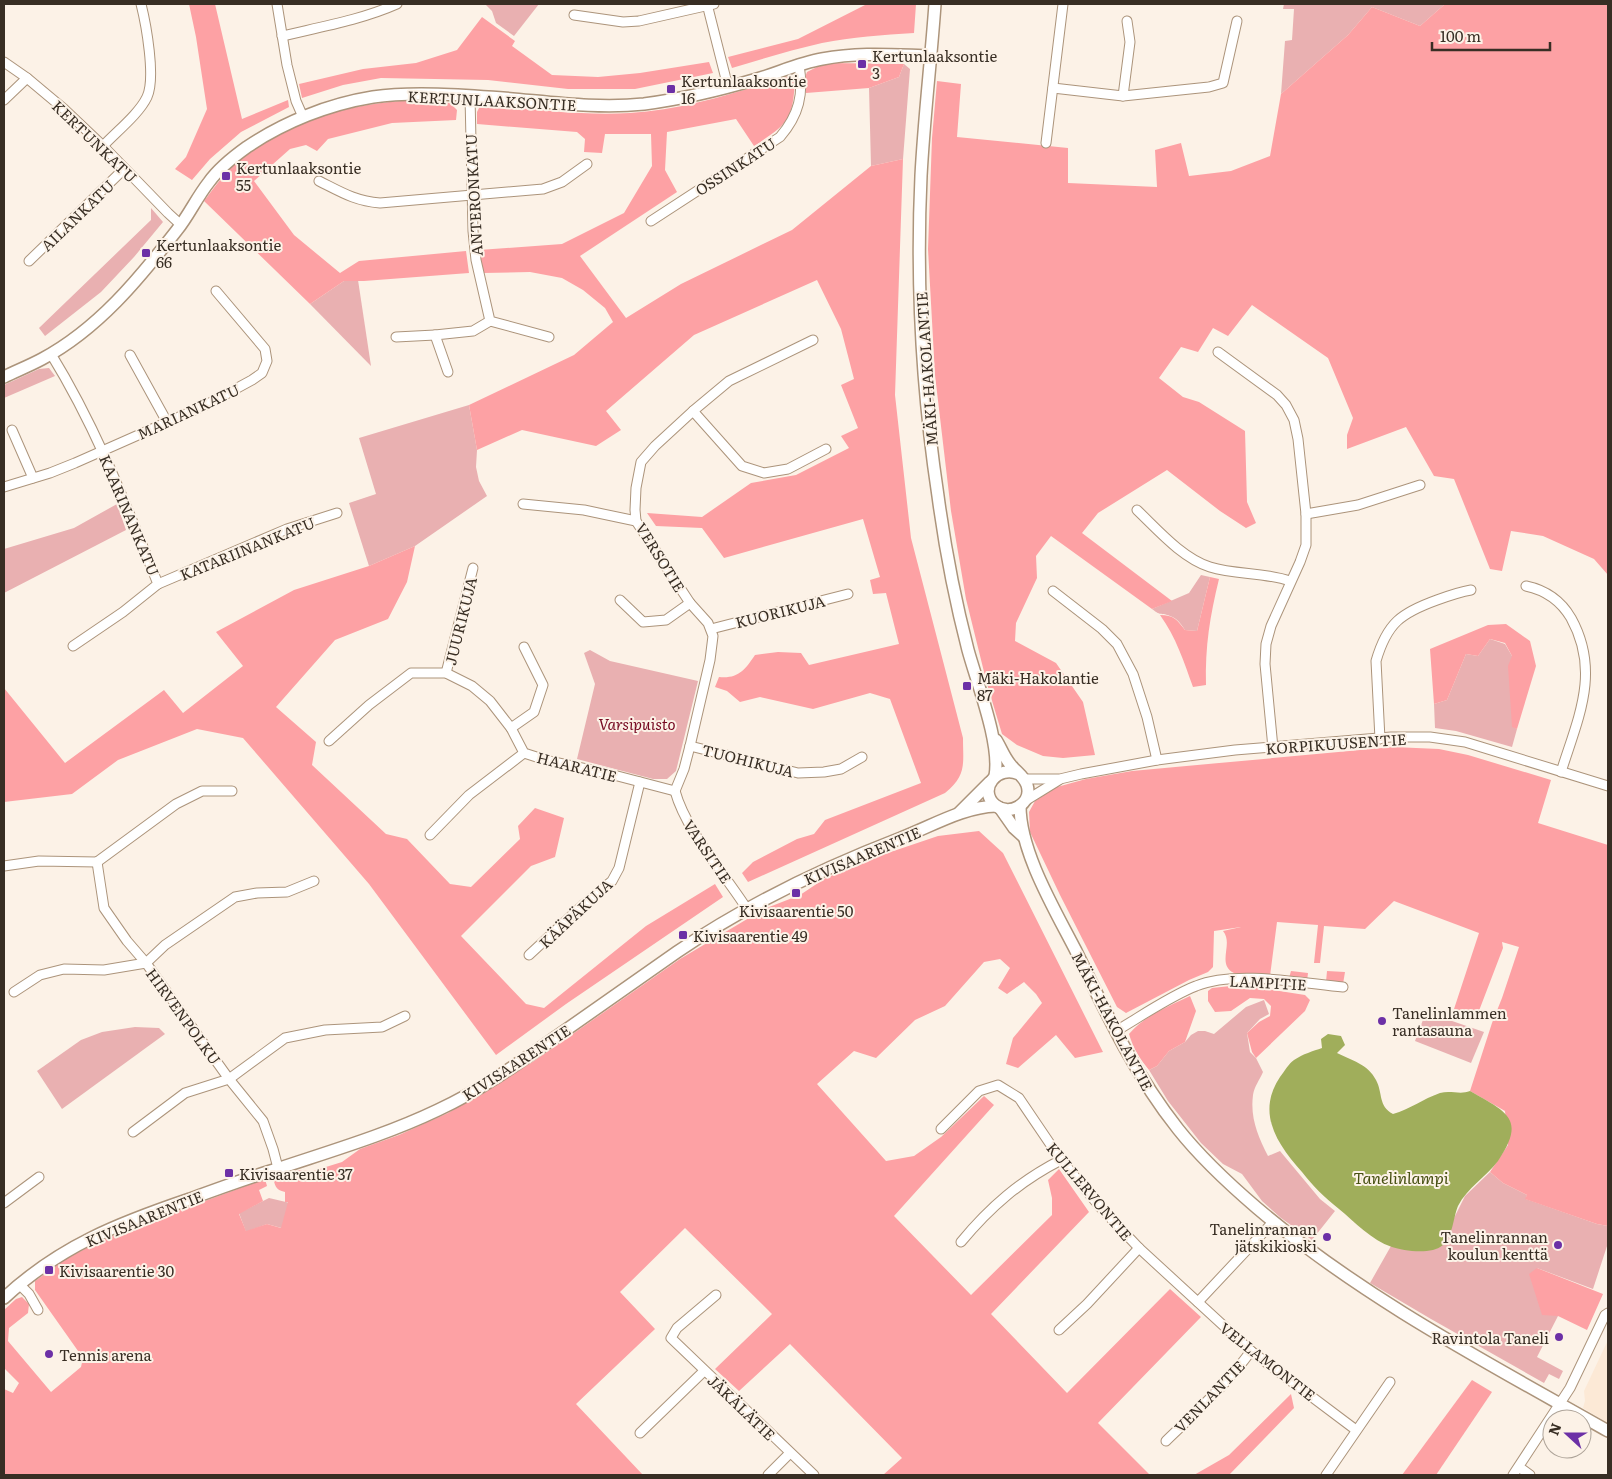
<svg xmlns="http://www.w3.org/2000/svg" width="1612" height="1479" font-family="Literata,serif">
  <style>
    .built { fill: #fce9d6 }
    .green { fill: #e9b0b1 }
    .forest { fill: #fda1a4 }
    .water { fill: #a0ae5b }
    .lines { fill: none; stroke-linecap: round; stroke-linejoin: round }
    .minor-casing { stroke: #ac947b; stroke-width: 11 }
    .tertiary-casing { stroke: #ac947b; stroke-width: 14 }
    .minor { stroke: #fff; stroke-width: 9 }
    .tertiary { stroke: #fff; stroke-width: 11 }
    .poi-dot { fill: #6c30a6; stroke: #fcf2e7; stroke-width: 2 }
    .labels { text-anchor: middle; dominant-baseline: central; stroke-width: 4; stroke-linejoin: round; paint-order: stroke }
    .poi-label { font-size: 15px; fill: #382e24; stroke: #fcf2e7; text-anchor: start }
    .street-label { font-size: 15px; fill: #382e24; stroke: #fcf2e7 }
    .park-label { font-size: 15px; font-style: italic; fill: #750720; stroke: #fcf2e7 }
    .water-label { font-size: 16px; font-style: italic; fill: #464f11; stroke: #fcf2e7 }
  </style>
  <rect width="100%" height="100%" fill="#fcf2e7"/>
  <path class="built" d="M1608,1340v83l-25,-15 2,-7 -1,-10z"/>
  <g class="green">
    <path d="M485,4h54l-25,32 -18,-13 -4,-12z"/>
    <path d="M1284,4h161l-25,22 -48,-19 -24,28 -67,59 4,-53 7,-1 2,-31h-11z"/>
    <path d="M904,64l6,5 -7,90 -32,7 -2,-78 30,-11z"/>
    <path d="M151,208l12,14 -29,35 -33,35 -56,44 -6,-8 112,-108z"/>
    <path d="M358,280l13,86 -61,-62 34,-23z"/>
    <path d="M49,368l6,8 -51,22v-13l35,-16z"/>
    <path d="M469,405l8,45 -1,17 3,14 8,15 -72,50 -46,20 -20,-63 27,-9 -17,-56z"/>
    <path d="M117,504l9,26 -122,63v-44l70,-21z"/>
    <path d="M1201,575l9,2 -13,54 -12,-1c-4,-6 -8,-12 -15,-14 -9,-4 -8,1 -18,-7l37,-16z"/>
    <path d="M1490,639l15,5 7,12v70l5,3 -5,18 -56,-16 -21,-3 -1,-24 13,-4 19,-46 12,2z"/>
    <path d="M590,650l20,11 88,20 -22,90 -9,8h-14l-76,-20 18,-75 -11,-31z"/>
    <path d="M1264,1000l5,14 -9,5 -13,14 3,19 6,6 7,14c-3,7 -9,15 -10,23 -3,23 5,41 15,61l12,-5 40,48 15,12 -23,29 -31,-22 -19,-17 -20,-27 -19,-10 -22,-21 -33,-42 -19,-31 8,-4 12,-15 16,-9 6,-7 7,-4h7l9,3 32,-27z"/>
    <path d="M1426,1012l58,20 -13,31 -56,-22z"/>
    <path d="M135,1027l24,1 6,6 -103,75 -25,-38 44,-31 21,-8z"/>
    <path d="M1490,1172l13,11 24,12 -1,4 71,25 11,2v17l-15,46 -56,-21 21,48 -21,41 26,14 -4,8 -10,-5 -5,9 -113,-64 -61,-36 21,-37 25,5 38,-33 11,-22z"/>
    <path d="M269,1198l34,8 -7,26 -29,-8 -21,8 -7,-19z"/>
  </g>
  <g class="forest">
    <path d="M189,4h26l27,115 46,-19 1,7 -48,25 -31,27 -18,21 -17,-11 11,-12 21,-48 -11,-72z"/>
    <path d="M867,4h49l-2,29c-31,2 -62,4 -92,10 -31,7 -60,16 -90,25l-4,-11 70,-18z"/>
    <path d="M1445,4h163v571l-14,-16 -51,-23 -32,-5 -9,40 -12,-2 -36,-90 -20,-3 -28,-49 -59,22v-14l6,-17 -25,-60 -76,-53 -24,31 -15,-8 -15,24 -17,-5 -22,31 24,19 16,5 46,29 2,71 9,21 -10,5 -26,-17 -53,-41 -69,43 -16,20 90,68 -20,8 -101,-73 -15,20 1,22 -21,45 -1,18 41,22 27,39 12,53 -32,3 -20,-2 -26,-11 -15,-11 -15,-50 -21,-85 -15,-88 -16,-136 -7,-126 4,-111 5,-57 24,3 -4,53 111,11v35l89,4 -2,-37 26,-7 8,33 42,-5 39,-15 11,-62 67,-59 24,-28 48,19z"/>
    <path d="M482,17l33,24 -3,5 40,29 46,2 42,-4 69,-11 4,11 -78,16h-67l-80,-9 -107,-2 -38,7 -41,13 -3,-14 64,-15 53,-6 41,-13z"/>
    <path d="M830,63l74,1 -5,13 -30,11 -63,5 -3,-10 4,-11 10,-5z"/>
    <path d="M790,76l5,3c-2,41 -7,45 -41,67l-18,-27 -69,13 -2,38 12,22 -97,64 46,62 55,-34 111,-54 79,-64 32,-7 -8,236 16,143 52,200c0,26 4,37 -18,55l-197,89 -6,-9 11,-11 44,-23 17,-5 11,-14 96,-37 -31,-84 -20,-6 -57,16 -53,-12 -20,5 -13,-11 -12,-4 4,-10c19,2 26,-7 36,-22l23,-3 23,1 8,12 90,-21 -13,-51 -13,1 -3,-14 10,-3 -17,-58 -139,39 -22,-30 -46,-2 -9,-13 55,4 49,-34 45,-8 53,-27 -8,-12 17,-8 -17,-43 13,-6 -13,-50 -24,-49 -123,55 -88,76 15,19 -25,16 -74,-16 -45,20 -8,-45 105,-50 39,-33 -8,-14 -22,-18 -21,-12 -32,-6 -47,1 -4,-23 83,-6 62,-31 28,-47 -1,-32h-46l-3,19 -18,-1 1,-13 -8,-7 -100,-8v-12l4,-8c50,5 100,12 149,9 54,-3 108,-21 160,-37z"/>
    <path d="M416,100l34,3 7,7 -1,10 -64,3 -64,16 -11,12 -11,-6 -16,4 -36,32 40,54 46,38 19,-12 107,-10 3,22 -105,8h-20l-34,23 -106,-103c9,-12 19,-26 30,-36 53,-44 114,-62 182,-65z"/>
    <path d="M415,546l-8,36 -19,37 -53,21 -59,67 40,35 -4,23 74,69 21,5 43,45 21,3 49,-48 -2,-13 17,-18 29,10 -9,39 -24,9 -70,70 65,68 18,4 102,-82 69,-42 8,13 -157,107 -70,51 -127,-171 -126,-146 -46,-9 -79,31 -46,34 -68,8v-114l61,75 99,-73 19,23 60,-47 -27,-34 78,-42 75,-24z"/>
    <path d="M1210,577l9,2c-9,37 -14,67 -13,106l-13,2c-9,-25 -17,-50 -33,-72 14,0 17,5 25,15l12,1z"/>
    <path d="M1506,624l24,17 6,25 -19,63 -5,-2 -4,-61 4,-10 -7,-13 -15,-4 -12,17 -12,-2 -19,46 -13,4 -4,-55 58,-24z"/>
    <path d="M1393,747l46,2 29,6 83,25 -13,43 70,22v381l-11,-2 -72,-25 2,-4 -24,-12 -13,-11 18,-27 -3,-34 -35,-20 22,-68 10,-25 17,-51 -17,-5 1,6 -26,68 -23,-7 25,-76 -85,-32 -29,28 -41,-3 -4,37h-6l4,-38 -41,-3 -7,54c-7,-1 -31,-1 -36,-3 -18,-9 0,-29 -11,-42l18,-4 -27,4 -1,36 -5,5 -19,8 -63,33 -9,-6 -57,-112 -30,-63 -1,-20 6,-11 22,-14 29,-8 46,-8z"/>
    <path d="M979,831l24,22 100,199 -28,6 -19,-23 -38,33 -12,-4 7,-26 29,-35 -6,-9 -12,-12 -17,12 -9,-6 12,-20 -10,-9 -16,3 -39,44 -30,14 -39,38 -22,-7 -37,33 69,77 28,-5 27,-19 43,-41 10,9 -100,111 77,79 81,-80v-17l-4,-18 11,-11 30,43 -98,102 76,79 103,-104 31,28 -103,106 52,52h-267l19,-17 -112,-114 -51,47 -24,-22 57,-55 -87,-86 -65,64 35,37 -79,75 67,71h-639v-86l9,4 6,-10 -15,-15v-58l12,-11 6,-2 7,7 -1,9 -19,15 -1,13 43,51 30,-25 2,-9 -48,-68v-9l31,-22 41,-22 158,-58 2,7 -8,4 4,11 -24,13 7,17 21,-7 14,4 7,-26h-3v-10c-10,-2 -10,-7 -12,-15l22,-7 18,1 29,-9 18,-13 39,-14 49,-22 86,-52 146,-102 84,-50 36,-14 24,-16 43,-19 71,-24z"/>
    <path d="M1291,971l17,2 -1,8 -18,-3z"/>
    <path d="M1327,971l18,1 -2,12 -17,-2z"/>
    <path d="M1240,985l65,10 5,5 -5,11 -49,47 -4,-6 -5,-19 12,-11 11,-6 1,-10 -7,-7 -14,-1 -19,13 -16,1 -7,-11v-10l4,-3z"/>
    <path d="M1190,996l6,15 -11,31 -16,9 -12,15 -8,4c-9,-11 -16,-22 -20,-36 15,-18 40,-28 61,-38z"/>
    <path d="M1537,1268l66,26 -16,36 -29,-14 -16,-1 -13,-41z"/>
    <path d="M1472,1380l20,12 -56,83h-34z"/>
    <path d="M1291,1394l3,14 -65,67h-35l35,-20z"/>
  </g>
  <path class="water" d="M1328,1034l13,2 4,9 -8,8c14,7 31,11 39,27 7,13 2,26 17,34 17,-5 30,-15 47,-21 11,-3 20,2 30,-2 36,21 57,27 28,70 -12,16 -31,27 -40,45 -5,12 -5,30 -15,39 -11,10 -39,6 -51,2 -21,-7 -37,-25 -53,-38 -15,-12 -25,-22 -37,-37 -25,-28 -46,-59 -22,-95 4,-5 9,-14 14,-17 9,-6 19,-9 28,-12l-1,-9z"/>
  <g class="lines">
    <defs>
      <g id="minor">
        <path d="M277,4l10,61 9,36 7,16"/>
        <path d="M707,4l21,83"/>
        <path d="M574,15l49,7 16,-1 75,-17"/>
        <path d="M282,36c38,-9 79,-16 115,-32"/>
        <path d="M4,62l23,16 37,31 39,37 65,67 13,12"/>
        <path d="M1053,88l70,8 86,-9 14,-4 14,-62"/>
        <path d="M470,96l3,135 3,29 14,61 59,16"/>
        <path d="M1123,96l7,-54 -3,-21"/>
        <path d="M4,100l23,-22"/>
        <path d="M1046,143l17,-139"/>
        <path d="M103,146c13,-14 36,-32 44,-49 9,-19 -1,-73 -6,-93"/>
        <path d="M319,181c22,11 36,20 61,22l163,-14 19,-7 25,-18"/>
        <path d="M651,221l129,-84c19,-22 24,-43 19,-72"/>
        <path d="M29,261l95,-92"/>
        <path d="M396,337l39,-2"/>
        <path d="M1218,352l59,43 9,10 8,15 4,19 8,75v31l-6,17 -29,64 -5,18 -1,20 8,84"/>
        <path d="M51,354c45,73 75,151 107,230l-35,28 -50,34"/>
        <path d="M130,355l37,67"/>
        <path d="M448,372l-13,-37 38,-4 17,-10"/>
        <path d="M693,411l49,55 22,7 24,-4 38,-20"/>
        <path d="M12,430l21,48"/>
        <path d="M4,487l46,-14 25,-10 131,-58 46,-25 10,-7 5,-12 -2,-12 -49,-58"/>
        <path d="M523,504l61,6 52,11"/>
        <path d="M1137,510c21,20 45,48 73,57 26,8 54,5 80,14"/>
        <path d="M1306,514l52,-9 62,-20"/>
        <path d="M158,584l129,-55 50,-16"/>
        <path d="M1526,586c19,4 35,15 45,32 30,54 7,100 -10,154"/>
        <path d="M1053,591l49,38 15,15 16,30 14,43 10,43"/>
        <path d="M620,600l23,22 23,-2 24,-17"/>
        <path d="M711,629l137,-35"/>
        <path d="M446,673l27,-105"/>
        <path d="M511,728l23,-16 9,-27 -19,-38"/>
        <path d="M1380,739l-4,-78c11,-38 25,-48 61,-61 11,-4 22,-8 34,-10"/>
        <path d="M329,741l40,-36 42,-32h35l26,13 18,15 21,27 13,25 25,8 57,12 69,18"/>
        <path d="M690,746l108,27 26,-1 17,-3 21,-12"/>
        <path d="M1024,779h36l21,-5 76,-14 78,-10 156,-13h39l35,5 143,44"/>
        <path d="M675,791l9,-22 6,-23 20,-86 3,-24 -5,-13 -18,-20 -54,-82 -1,-11 1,-22 5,-26 14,-16 38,-35 36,-30 84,-41"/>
        <path d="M675,791c11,40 49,82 72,118"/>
        <path d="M1025,801l34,-21"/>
        <path d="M430,835l39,-40 55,-42"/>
        <path d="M97,862l7,46 23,33 19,22 83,116 34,42 10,28 5,19"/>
        <path d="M97,862l79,-58 26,-13h30"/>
        <path d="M4,866l35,-5 58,1"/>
        <path d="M529,955l54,-50 29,-24 7,-13 21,-86"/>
        <path d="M14,992l26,-17 24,-6 40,1 42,-7 19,-18 70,-48 22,-4 30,-1 27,-11"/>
        <path d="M1116,1031c24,-14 54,-35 80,-45 39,-16 105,-3 147,1"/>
        <path d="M941,1129l38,-38 19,-6 21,13 42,62 40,48 38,40 112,103 105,79"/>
        <path d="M133,1132l52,-39 44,-14 56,-41 40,-8 57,-3 23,-11"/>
        <path d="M4,1203l35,-26"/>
        <path d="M961,1242c29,-35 59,-61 100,-82"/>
        <path d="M19,1284l10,10 9,16"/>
        <path d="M716,1295l-39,33 -6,10 143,137"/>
        <path d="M1198,1302l75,-80"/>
        <path d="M1059,1330l28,-26 52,-56"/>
        <path d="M640,1433l64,-62"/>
        <path d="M1166,1441c30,-29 61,-57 85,-90"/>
        <path d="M1519,1467l11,8"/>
        <path d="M768,1475l22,-22"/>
        <path d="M1326,1475l64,-93"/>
        <path d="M1513,1475l57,-87 35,-73 3,-2"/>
      </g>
      <g id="tertiary">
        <path d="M935,4c-4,57 -11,114 -14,172 -5,107 1,214 17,320 7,52 17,104 30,154 9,33 33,94 27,126"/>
        <path d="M4,377c12,-6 25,-11 38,-18 56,-30 97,-80 135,-129 12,-15 20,-33 32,-48 10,-14 24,-25 38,-35 37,-25 82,-43 126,-50 38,-6 91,-2 130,1 48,4 94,11 141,6 38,-5 76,-14 113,-25 21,-6 42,-16 65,-20 38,-7 71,-4 109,-3"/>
        <path d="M996,740c5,8 8,17 14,24 5,7 14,12 17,21 6,19 -18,32 -32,20 -18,-16 3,-41 24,-31"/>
        <path d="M1020,806c0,46 35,104 56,145 30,62 59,124 102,178 23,29 51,55 79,79 106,90 231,155 351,223"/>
        <path d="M1000,808l14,20 10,9"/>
        <path d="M959,813l31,-31"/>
        <path d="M4,1298c56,-52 115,-75 186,-99 30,-11 60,-22 90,-31 54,-18 108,-34 158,-58 41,-19 78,-45 115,-71 41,-29 82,-58 124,-87 69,-47 146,-84 224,-114 31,-12 62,-31 95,-32"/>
      </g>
    </defs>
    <use href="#minor" class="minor-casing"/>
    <use href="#tertiary" class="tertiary-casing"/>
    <use href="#minor" class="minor"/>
    <use href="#tertiary" class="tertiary"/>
  </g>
  <g class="poi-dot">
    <rect x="857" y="59" width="10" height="10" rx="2.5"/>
    <rect x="666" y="84" width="10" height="10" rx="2.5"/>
    <rect x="221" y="171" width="10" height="10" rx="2.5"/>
    <rect x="141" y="248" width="10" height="10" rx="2.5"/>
    <rect x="962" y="681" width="10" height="10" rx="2.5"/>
    <rect x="791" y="888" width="10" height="10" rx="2.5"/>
    <rect x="678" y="930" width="10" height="10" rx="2.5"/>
    <circle cx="1382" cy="1021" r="5"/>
    <rect x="224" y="1168" width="10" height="10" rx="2.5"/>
    <circle cx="1327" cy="1237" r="5"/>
    <circle cx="1558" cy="1245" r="5"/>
    <rect x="44" y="1265" width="10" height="10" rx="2.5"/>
    <circle cx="1559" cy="1337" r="5"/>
    <circle cx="49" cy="1354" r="5"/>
  </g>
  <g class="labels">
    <g class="poi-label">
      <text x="872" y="55">Kertunlaaksontie<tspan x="872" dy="17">3</tspan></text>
      <text x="681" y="80">Kertunlaaksontie<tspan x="681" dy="17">16</tspan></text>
      <text x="236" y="167">Kertunlaaksontie<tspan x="236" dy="17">55</tspan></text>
      <text x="156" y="244">Kertunlaaksontie<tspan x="156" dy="17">66</tspan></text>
      <text x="977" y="677">Mäki-Hakolantie<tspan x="977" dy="17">87</tspan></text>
      <text x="796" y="910" text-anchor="middle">Kivisaarentie 50</text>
      <text x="693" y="935">Kivisaarentie 49</text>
      <text x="1392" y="1012">Tanelinlammen<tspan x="1392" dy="17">rantasauna</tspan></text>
      <text x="239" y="1173">Kivisaarentie 37</text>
      <text x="1317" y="1228" text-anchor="end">Tanelinrannan<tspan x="1317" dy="17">jätskikioski</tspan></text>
      <text x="1548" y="1236" text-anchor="end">Tanelinrannan<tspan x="1548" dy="17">koulun kenttä</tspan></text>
      <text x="59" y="1270">Kivisaarentie 30</text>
      <text x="1549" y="1337" text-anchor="end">Ravintola Taneli</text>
      <text x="59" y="1354">Tennis arena</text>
    </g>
    <g class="street-label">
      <text transform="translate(492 100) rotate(3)">KERTUNLAAKSONTIE</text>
      <text transform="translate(95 141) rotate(44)">KERTUNKATU</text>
      <text transform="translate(735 166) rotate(-33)">OSSINKATU</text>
      <text transform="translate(473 195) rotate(-93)">ANTERONKATU</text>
      <text transform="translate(77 215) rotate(-44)">AILANKATU</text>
      <text transform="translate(926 369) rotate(-94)">MÄKI-HAKOLANTIE</text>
      <text transform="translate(188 411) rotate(-25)">MARIANKATU</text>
      <text transform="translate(130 515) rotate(67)">KAARINANKATU</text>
      <text transform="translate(247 548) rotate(-22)">KATARIINANKATU</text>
      <text transform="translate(661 557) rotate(58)">VERSOTIE</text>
      <text transform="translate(780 611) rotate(-14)">KUORIKUJA</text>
      <text transform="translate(460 621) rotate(-76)">JUURIKUJA</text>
      <text transform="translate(1336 743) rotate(-4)">KORPIKUUSENTIE</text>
      <text transform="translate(748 760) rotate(14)">TUOHIKUJA</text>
      <text transform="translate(577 766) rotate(14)">HAARATIE</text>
      <text transform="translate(708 851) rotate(56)">VARSITIE</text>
      <text transform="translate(862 855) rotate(-23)">KIVISAARENTIE</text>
      <text transform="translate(575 913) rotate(-43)">KÄÄPÄKUJA</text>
      <text transform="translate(1268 982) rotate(3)">LAMPITIE</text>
      <text transform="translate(184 1016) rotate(54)">HIRVENPOLKU</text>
      <text transform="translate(1113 1021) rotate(62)">MÄKI-HAKOLANTIE</text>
      <text transform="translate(516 1062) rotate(-33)">KIVISAARENTIE</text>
      <text transform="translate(1090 1191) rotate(50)">KULLERVONTIE</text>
      <text transform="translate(144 1218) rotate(-22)">KIVISAARENTIE</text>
      <text transform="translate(1268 1361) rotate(38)">VELLAMONTIE</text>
      <text transform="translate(1209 1396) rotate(-46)">VENLANTIE</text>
      <text transform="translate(742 1407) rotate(44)">JÄKÄLÄTIE</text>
    </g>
    <g class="park-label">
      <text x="637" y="723">Varsipuisto</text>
    </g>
    <g class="water-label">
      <text x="1401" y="1177">Tanelinlampi</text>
    </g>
  </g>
  <rect width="1612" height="1479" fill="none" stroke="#382e24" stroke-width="10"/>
  <g transform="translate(1567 1434) rotate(291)"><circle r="24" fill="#fcf2e7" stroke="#aea499"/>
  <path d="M0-4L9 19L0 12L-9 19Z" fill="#6c30a6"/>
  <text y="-8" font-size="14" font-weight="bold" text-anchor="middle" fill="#382e24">N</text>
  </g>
  <path d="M1432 42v8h118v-8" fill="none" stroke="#382e24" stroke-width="2.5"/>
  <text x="1440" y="42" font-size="15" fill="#382e24" stroke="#fcf2e7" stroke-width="4" paint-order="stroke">100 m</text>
</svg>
